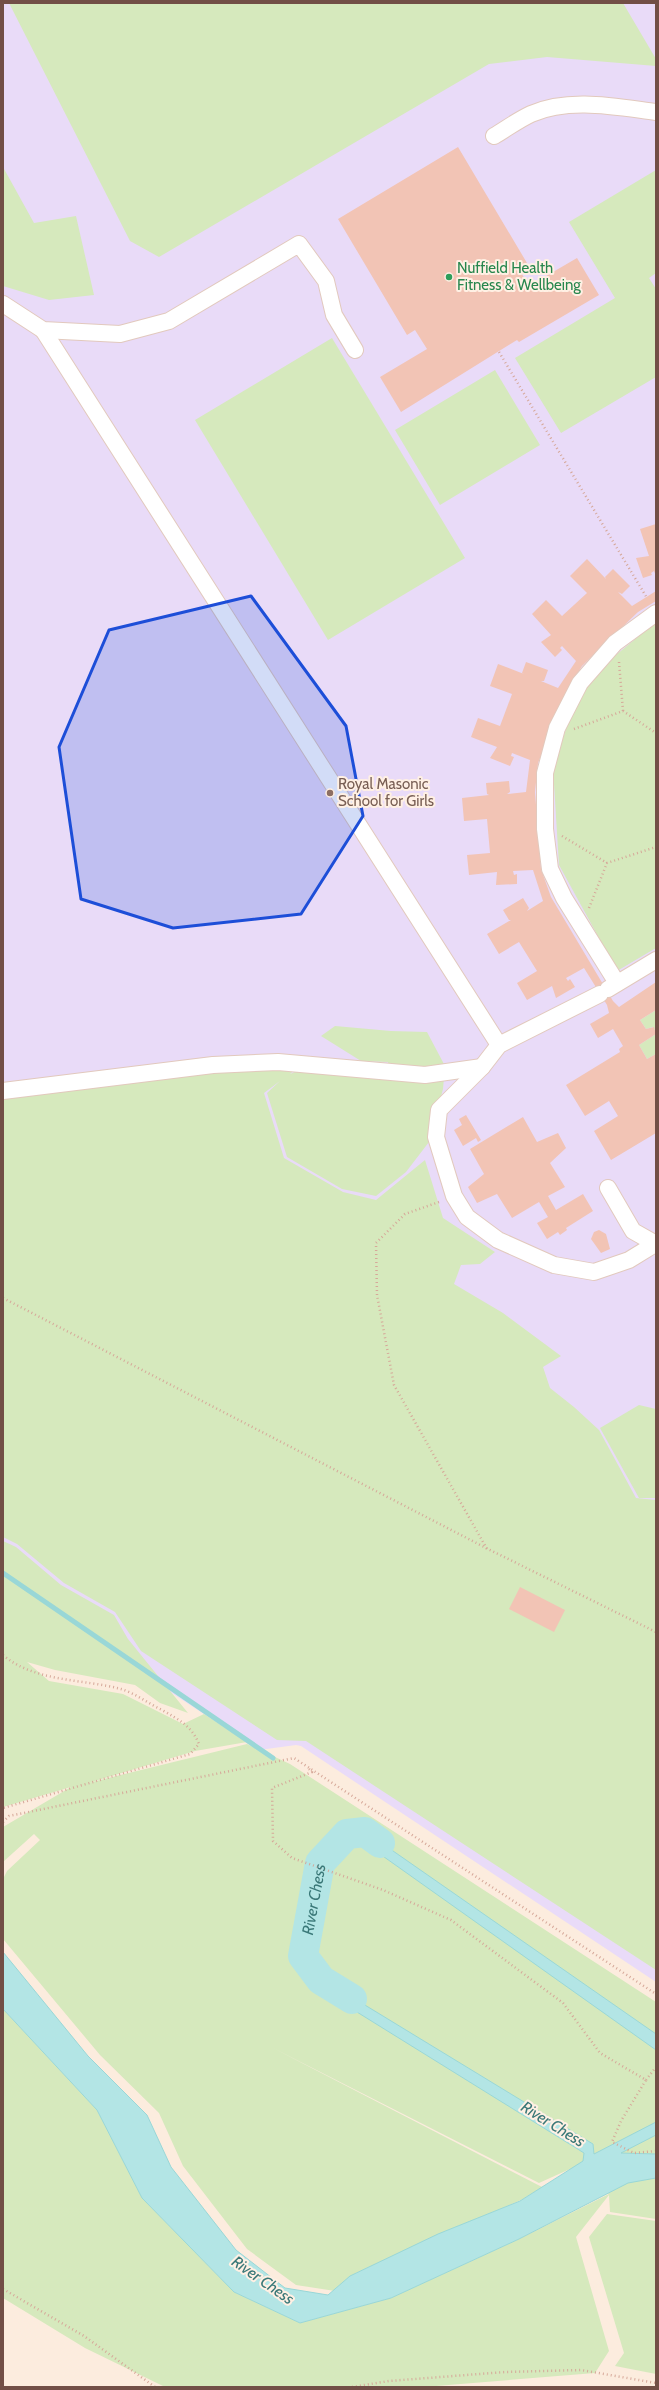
<svg xmlns="http://www.w3.org/2000/svg" width="659" height="2390" font-family="Cabin,sans-serif">
  <style>
    .education { fill: #e9dbf8 }
    .green { fill: #d6e9bd }
    .water { fill: #b3e5e5; stroke: #99d7d7 }
    .lines { fill: none; stroke-linecap: round; stroke-linejoin: round }
    .stream { stroke: #99d7d7; stroke-width: 5 }
    .river { stroke: #b3e5e5; stroke-width: 30 }
    .building { fill: #f2c4b5 }
    .minor-casing { stroke: #e2c9bd; stroke-width: 18 }
    .path { stroke: #d6a899; stroke-width: 2.5; stroke-dasharray: 1 3; stroke-linecap: butt }
    .minor { stroke: #fff; stroke-width: 16 }
    .marked { fill: #1d4ed8; fill-opacity: 0.2; stroke: #1d4ed8; stroke-width: 3; stroke-linejoin: round }
    .leisure-dot { fill: #2e9e5b; stroke: #fff0e4; stroke-width: 1.5 }
    .education-dot { fill: #8d6e63; stroke: #fff0e4; stroke-width: 1.5 }
    .labels { text-anchor: middle; dominant-baseline: central; stroke-width: 4; stroke-linejoin: round; paint-order: stroke }
    .leisure-label { font-size: 15px; fill: #27864d; stroke: #fff0e4; text-anchor: start }
    .education-label { font-size: 15px; fill: #785e54; stroke: #fff0e4; text-anchor: start }
    .water-label { font-size: 16px; font-style: italic; fill: #3a7878; stroke: #fff0e4 }
  </style>
  <rect width="100%" height="100%" fill="#fcecde"/>
  <path class="education" d="M3,3h653v1979l-355,-236 -5,-1 -37,5 -256,-167z"/>
  <g class="green">
    <path d="M9,3h614l33,56v7l-109,-9 -58,7 -330,193 -29,-16z"/>
    <path d="M3,167l31,56 42,-7 18,79 -45,5 -46,-14z"/>
    <path d="M656,170v103l-7,5 7,11v88l-95,56 -46,-75 100,-60 -46,-76z"/>
    <path d="M332,338l133,220 -137,82 -133,-220z"/>
    <path d="M495,370l45,75 -100,60 -45,-75z"/>
    <path d="M656,622v326l-39,23 -58,-106 -6,-97 16,-48 16,-32 26,-29z"/>
    <path d="M656,1010v21l-3,-4 -7,2 -6,-9z"/>
    <path d="M335,1026l56,5 36,1 18,34 -2,23 -14,53 -23,30 -30,24 -34,-7 -55,-32 -20,-64 13,-12 -16,12 20,65 59,34 33,8 49,-40 18,58 52,34 -15,12 -19,1 -7,19 49,29 58,43 -18,11 7,21 24,19 25,23 37,68 20,2v470l-350,-229 -29,-1 -136,-89 -26,-39 -51,-29 -47,-39 -14,-7v-439l224,-30h69l-6,6 22,-9 78,12 -2,-15 -27,-1 -40,-25z"/>
    <path d="M656,1034v20l-9,5 -8,-14z"/>
    <path d="M639,1405l17,4v89h-17l-39,-70z"/>
    <path d="M3,1541l13,6 45,38 53,30 14,24 60,74 -28,-10 -25,-18 -80,-15 -28,-8 22,19 74,13 60,30 21,-10 43,28 -52,9 -107,32 159,-39 43,20 366,238v217l-46,-7 -1,-17 -33,42 33,114 -14,22 -171,14h-259l-80,-39 -82,-50v-289l94,101 45,88 92,94 66,31 91,-25 128,-59 90,-45 -39,-25 -31,14 -266,-135 269,139 -19,12 -167,74 -21,18 -39,-6 -49,-36 -64,-83 -24,-53 -59,-58 -97,-116v-60l4,-8 33,-31 -6,-6 -31,28v-35l68,-40 -68,20z"/>
    <path d="M607,2214l49,7v153l-41,-8 9,-13 -35,-116z"/>
  </g>
  <path class="water" d="M350,1821l306,213v16l-300,-213 -15,1 -24,26 -16,89 13,21 279,170 1,10 62,-32v13l-35,18 35,1v24l-28,5 -109,56 -128,59 -91,25 -66,-31 -92,-94 -45,-88 -94,-101v-57l85,104 59,59 24,52 65,83 49,38 43,7 22,-19 88,-42 82,-33 63,-40 1,-8 -277,-172 -17,-25 18,-96 28,-31z"/>
  <g class="lines">
    <path class="stream" d="M3,1573l270,185"/>
    <path class="river" id="s1" d="M352,1999l-31,-19 -18,-24 17,-93 27,-29 18,-2 15,11"/>
  </g>
  <g class="building">
    <path d="M458,147l69,116 -8,6 10,17 48,-28 22,37 -80,47 -2,-2 -116,72 -21,-35 47,-28 -12,-19 -8,5 -69,-116z"/>
    <path d="M656,524v52l-2,-5 -3,2 1,2 -9,3 -7,-20 13,-2 -9,-27z"/>
    <path d="M587,559l19,20 -1,-2 8,-8 17,17 -8,8 -4,-2 14,14 24,-15v10l-18,11 -56,54 -15,25 -29,72 -3,29 6,77 10,28 62,104 6,6 37,-25v28l-16,10 6,9 8,-2 2,7 -17,11 8,14 9,-5v79l-45,27 -17,-29 24,-15 -9,-15 -24,15 -19,-31 54,-33 -1,-3 4,-3 -10,-17 -15,9 -8,-14 19,-11 -2,-8 -23,-37 -18,10 2,3 2,-2 5,8 -19,11 -4,-12 -25,14 -10,-17 20,-12 -18,-29 -20,12 -12,-20 24,-14h-2l-6,-10 20,-12 6,10 -2,3 16,-10 -10,-31 -20,1 1,4 3,-1v10l-21,1 1,-13 -28,3 -2,-20 23,-2 -3,-34 -23,2 -2,-23 27,-3 -2,-1 -1,-11 23,-2 1,11 -3,2 19,-2 4,-32 -18,-7 -1,3 3,1 -4,9 -20,-8 7,-11 -26,-10 7,-19 22,8 12,-32 -22,-8 8,-22 26,10 -2,-1 4,-11 22,8 -4,11h-3l17,7 18,-27 -14,-15 -2,2 2,2 -7,7 -14,-15 10,-7 -19,-21 14,-14 16,16 25,-23 -17,-17z"/>
    <path d="M466,1115l15,25 -3,2 -2,-4 -13,8 -9,-16 8,-5 -3,-6z"/>
    <path d="M523,1117l14,25 21,-9 8,15 -16,15 15,24 -17,9 8,14 27,-16 10,17 -27,17 1,2 -7,5 -2,-3 -11,7 -10,-16 11,-6 -9,-15 -27,16 -15,-24 -20,9 -9,-16 16,-13 -14,-25z"/>
    <path d="M599,1230l7,4 4,15 -9,4 -10,-14 3,-7z"/>
    <path d="M520,1587l45,23 -11,22 -45,-23z"/>
  </g>
  <g class="lines">
    <defs>
      <g id="minor">
        <path d="M494,136c12,-7 24,-16 37,-22 38,-17 86,-7 125,-2"/>
        <path d="M3,304l40,26 77,4 49,-13 130,-77 27,37 8,34 21,35"/>
        <path d="M43,330l456,715"/>
        <path d="M617,983l-53,-85 -14,-29 -5,-40v-56l12,-45 23,-45 35,-40 41,-30"/>
        <path d="M608,989l48,-29"/>
        <path d="M600,994l-101,51 -17,22 -43,43 -3,27 18,59 13,21 31,23 56,25 40,7 35,-12 26,-16"/>
        <path d="M3,1091l210,-26 65,-3 147,13 57,-8"/>
        <path d="M608,1188l25,43 23,13"/>
      </g>
    </defs>
    <use href="#minor" class="minor-casing"/>
    <g class="path">
      <path d="M499,352l148,246"/>
      <path d="M619,662l4,49"/>
      <path d="M574,729l49,-18 33,22"/>
      <path d="M562,836l45,27"/>
      <path d="M589,908l18,-45 49,-16"/>
      <path d="M439,1202l-34,12 -29,29 1,52 17,90 93,164"/>
      <path d="M3,1298l485,251 168,83"/>
      <path d="M3,1655c31,27 81,24 118,34 14,4 28,15 41,21 17,10 29,15 37,34l-9,10 -187,54"/>
      <path d="M309,1769l3,3 -40,16 1,53 19,17 91,32 68,30 112,83 37,50 46,27 -25,41 -9,21 22,11 22,-2"/>
      <path d="M3,1822l6,-6 285,-58 362,236"/>
      <path d="M646,2080l10,-13"/>
      <path d="M3,2289l81,47 71,51"/>
      <path d="M352,2387l37,-6 116,-9 76,-2 75,13"/>
    </g>
    <use href="#minor" class="minor"/>
  </g>
  <path class="marked" d="M251,596l95,130 17,90 -62,98 -128,14 -92,-29 -22,-152 50,-117z"/>
  <circle class="leisure-dot" cx="449" cy="277" r="4"/>
  <circle class="education-dot" cx="330" cy="793" r="4"/>
  <g class="labels">
    <g class="leisure-label">
      <text x="457" y="268">Nuffield Health<tspan x="457" dy="17">Fitness &amp; Wellbeing</tspan></text>
    </g>
    <g class="education-label">
      <text x="338" y="784">Royal Masonic<tspan x="338" dy="17">School for Girls</tspan></text>
    </g>
    <g class="water-label">
      <text stroke="none"><textPath href="#s1" startOffset="124">River Chess</textPath></text>
      <text transform="translate(553 2124) rotate(32)">River Chess</text>
      <text transform="translate(263 2280) rotate(35)">River Chess</text>
    </g>
  </g>
  <rect width="659" height="2390" fill="none" stroke="#724f46" stroke-width="8"/>
</svg>
